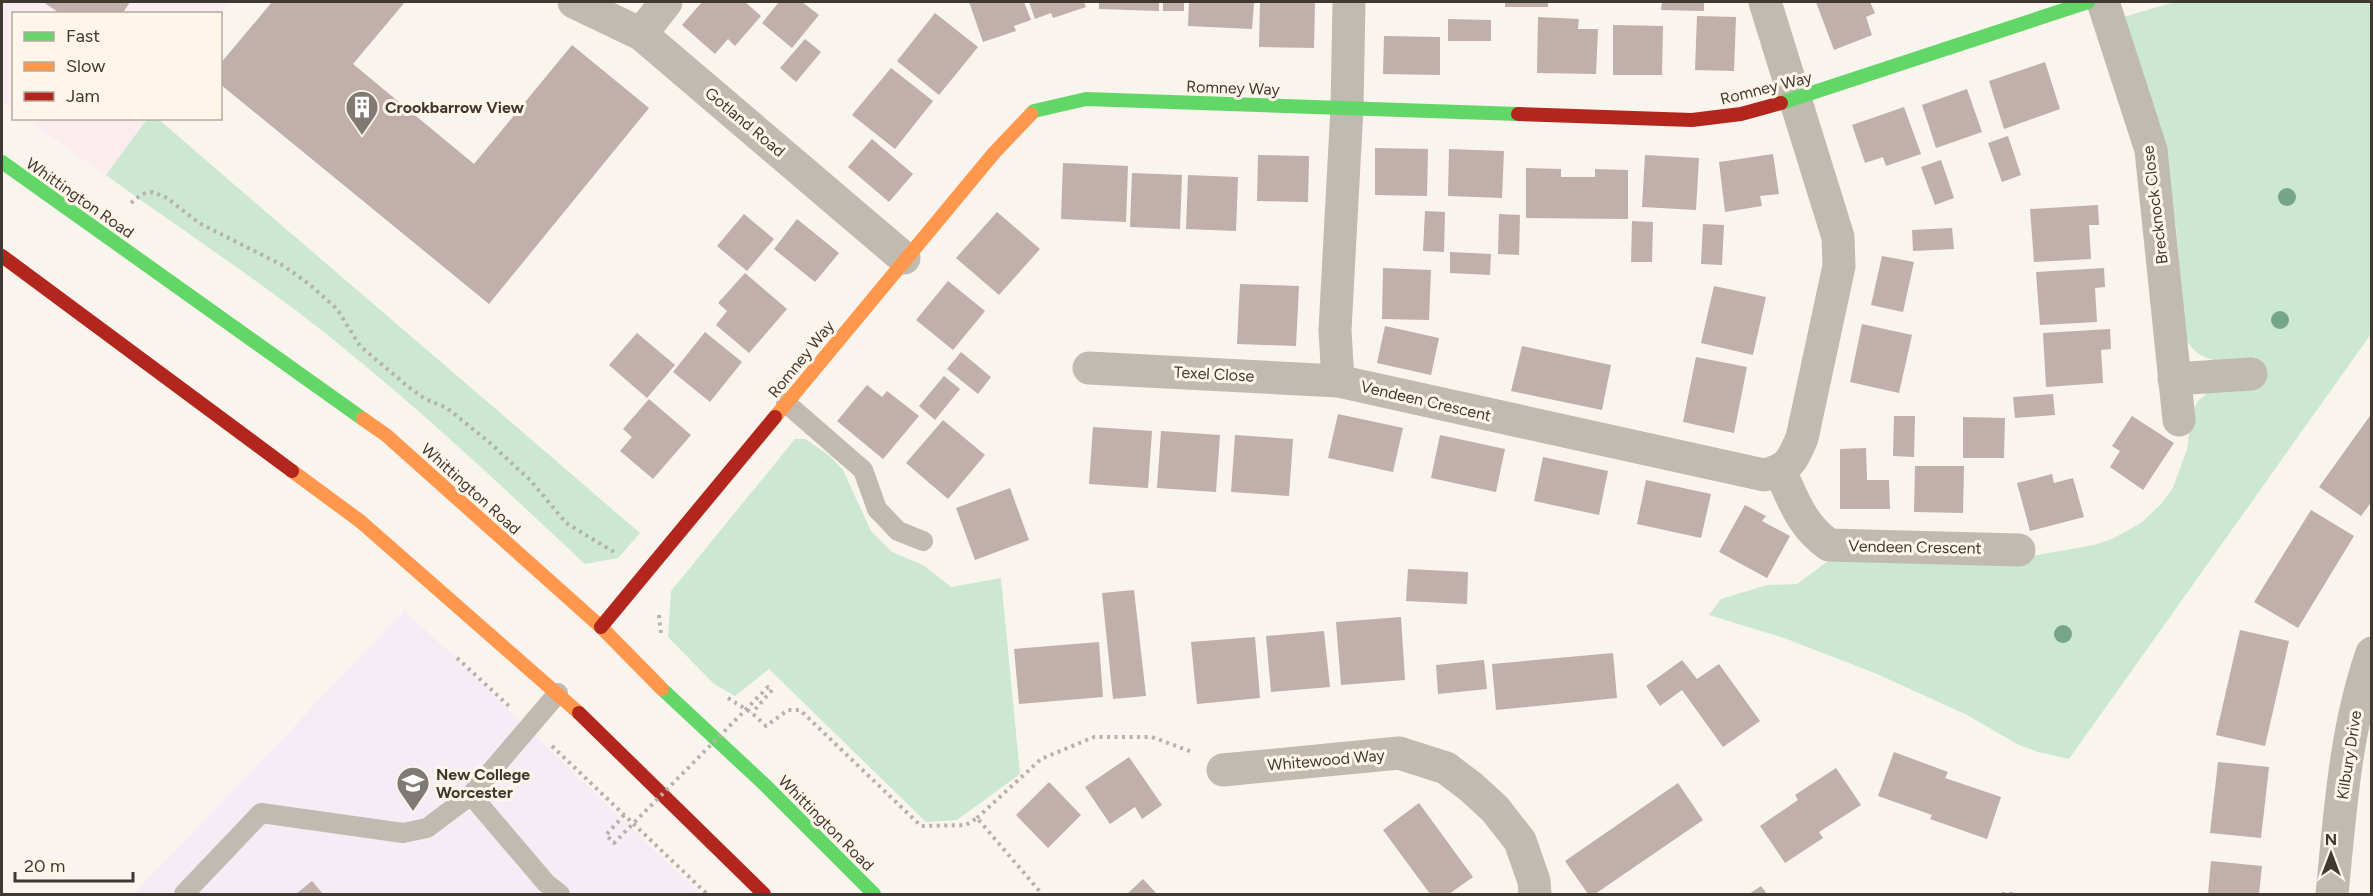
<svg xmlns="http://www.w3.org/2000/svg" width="2373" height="896" font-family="Figtree,sans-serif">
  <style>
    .commercial { fill: #fbecf0 }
    .education { fill: #f5edf6 }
    .green { fill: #cce8d2 }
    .building { fill: #c0afaa }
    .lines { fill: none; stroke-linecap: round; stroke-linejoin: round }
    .path { stroke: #b6b1a9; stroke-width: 4; stroke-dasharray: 3 4.5; stroke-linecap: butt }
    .lane { stroke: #c1bab1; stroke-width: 20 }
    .street { stroke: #c1bab1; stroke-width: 33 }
    .fast { stroke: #63d668; stroke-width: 14 }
    .slow { stroke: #ff974d; stroke-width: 14 }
    .jam { stroke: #b3261e; stroke-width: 14 }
    .path-bridge { stroke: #b6b1a9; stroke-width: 4; stroke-dasharray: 3 4.5; stroke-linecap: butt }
    .tree { fill: #77a58c }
    .labels { text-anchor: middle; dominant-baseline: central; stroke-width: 6; stroke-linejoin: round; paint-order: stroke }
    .street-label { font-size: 16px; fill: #403932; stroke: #fff5e9 }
    .poi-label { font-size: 16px; font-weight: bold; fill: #403932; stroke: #fff5e9; text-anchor: start }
  </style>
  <rect width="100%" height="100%" fill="#faf4ee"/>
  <g class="commercial">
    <path d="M2,2h228l-9,12h-207l-1,96 -11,-9z"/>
    <path d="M26,119h121l-41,56z"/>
  </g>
  <path class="education" d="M405,610l295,284h-566z"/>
  <g class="green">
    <path d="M2175,2h196v332l-302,425 -31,-7 -19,-7 -52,-30 -90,-41 -93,-36 -75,-23 12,-16 46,-14 30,-1 35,-26 183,1 79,-14 18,-6 29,-16 19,-18 13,-17 14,-39 5,-37 6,-11 9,-8 11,-32c-15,-3 -24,-8 -32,-22l-10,-113 -6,-38 -47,-171z"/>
    <path d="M147,119h11l482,414 -22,25 -33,6c-92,-86 -183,-172 -283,-249 -64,-48 -131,-93 -196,-140z"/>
    <path d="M795,439h10l25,17 13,14 28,61 21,21 31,13 28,22 50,-9 19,196 -63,46 -31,2 -157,-153 -34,27 -21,-12 -46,-47 3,-46z"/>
  </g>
  <g class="building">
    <path d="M43,2h87l-8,12h-61z"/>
    <path d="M272,2h133l-52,62 121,100 98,-119 77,63 -160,196 -269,-220v-20z"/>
    <path d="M702,2h43l16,14 -26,30 -7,-7 -13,15 -33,-29z"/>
    <path d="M779,2h23l17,13 -27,33 -30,-25z"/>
    <path d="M969,2h55l7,18 -17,6 2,5 -33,11z"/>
    <path d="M1029,2h55l2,5 -33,11 -2,-5 -16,6z"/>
    <path d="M1099,2h60v9l-60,-2z"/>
    <rect x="1163" y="2" width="21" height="9"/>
    <path d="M1189,2h65l-2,27 -64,-3z"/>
    <path d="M1260,2h55l-1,46 -55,-1z"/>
    <rect x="1505" y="2" width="43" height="5"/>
    <path d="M1662,2h42v9l-43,-1z"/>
    <path d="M1816,2h54l5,11 -9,4 6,18 -38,15z"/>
    <path d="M935,13l43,34 -39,48 -42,-34z"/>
    <path d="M1697,16l39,1 -2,54 -39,-1z"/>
    <path d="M1538,17l41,2 -1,10h20l-2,45 -59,-1z"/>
    <path d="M1448,19l43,1v21h-43z"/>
    <path d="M1613,25l50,1 -1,49h-49z"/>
    <path d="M1384,36l56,1v38l-57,-1z"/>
    <path d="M805,39l16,13 -25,30 -16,-14z"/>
    <path d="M2045,62l15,47 -56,20 -15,-48z"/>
    <path d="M891,68l42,33 -38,48 -43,-34z"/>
    <path d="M1967,89l15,43 -46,16 -14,-43z"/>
    <path d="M1904,107l17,47 -35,12 -3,-9 -18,6 -13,-38z"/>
    <path d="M2008,136l13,39 -19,7 -14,-39z"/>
    <path d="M872,139l41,35 -24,28 -41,-35z"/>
    <path d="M1375,148l53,1 -1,47 -52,-1z"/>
    <path d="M1449,149l55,2 -2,47 -54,-2z"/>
    <path d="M1773,154l6,40 -19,2 2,10 -37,6 -6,-50z"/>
    <path d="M1258,155l51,1 -1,46 -51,-1z"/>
    <path d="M1645,155l54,3 -3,52 -54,-3z"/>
    <path d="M1941,160l13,38 -19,7 -14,-38z"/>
    <path d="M1063,163l65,3 -2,56 -65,-3z"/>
    <path d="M1526,168l35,1v8h34v-8l33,1v49l-102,-1z"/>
    <path d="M1132,173l50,2 -2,54 -50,-2z"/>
    <path d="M1188,175l50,2 -2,54 -50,-2z"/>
    <path d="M2098,205l1,20h-10l2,34 -57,3 -4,-53z"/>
    <path d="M1425,211l20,1 -1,40 -21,-1z"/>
    <path d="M997,212l43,37 -41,46 -43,-37z"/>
    <path d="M744,214l30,25 -27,32 -30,-25z"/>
    <path d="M1499,214l21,1 -1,40 -21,-1z"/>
    <path d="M797,219l42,34 -24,29 -41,-33z"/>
    <path d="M1632,221l21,1 -1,40h-21z"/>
    <path d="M1703,224l21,1 -2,40 -21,-1z"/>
    <path d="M1952,228l2,21 -41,2 -1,-21z"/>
    <path d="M1450,252l41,2 -1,21 -40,-2z"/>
    <path d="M1882,256l32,6 -11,50 -32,-7z"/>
    <path d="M1383,268l48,2 -2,50 -47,-1z"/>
    <path d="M2104,268l1,19 -10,1 2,34 -57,3 -4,-53z"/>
    <path d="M745,273l42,36 -38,44 -33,-28 11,-14 -9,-8z"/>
    <path d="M948,281l37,30 -32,39 -37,-30z"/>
    <path d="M1240,284l59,2 -3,60 -59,-2z"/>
    <path d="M1714,286l52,11 -13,58 -52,-12z"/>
    <path d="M1862,324l50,11 -13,58 -49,-11z"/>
    <path d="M1385,326l54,12 -8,37 -54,-12z"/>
    <path d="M2110,329l1,20 -10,1 2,33 -57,4 -3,-54z"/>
    <path d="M705,332l37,30 -32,40 -37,-30z"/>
    <path d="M637,333l38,32 -28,33 -38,-33z"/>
    <path d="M1522,346l89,19 -9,45 -91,-19z"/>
    <path d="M961,352l30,25 -13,17 -31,-25z"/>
    <path d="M1696,357l51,10 -13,66 -51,-11z"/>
    <path d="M944,376l16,13 -25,31 -16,-14z"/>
    <path d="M867,385l15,12 5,-6 32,25 -36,43 -46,-38z"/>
    <path d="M2053,394l2,21 -40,3 -2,-21z"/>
    <path d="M649,399l42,36 -38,44 -33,-28 12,-14 -9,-8z"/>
    <path d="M2372,413v88l-11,15 -42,-29z"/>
    <path d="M1338,414l65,14 -10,44 -65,-14z"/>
    <path d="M1894,416h21l-1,41 -21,-1z"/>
    <path d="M2132,416l42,27 -31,47 -33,-23 10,-16 -8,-5z"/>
    <path d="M1963,417l42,1 -1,40h-41z"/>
    <path d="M943,420l42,35 -37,44 -42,-36z"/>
    <path d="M1093,427l59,4 -4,57 -59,-4z"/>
    <path d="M1161,431l59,4 -4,57 -59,-4z"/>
    <path d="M1235,435l58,4 -4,57 -58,-4z"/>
    <path d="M1440,435l65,14 -9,43 -65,-14z"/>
    <path d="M1866,448l1,32h22l1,29h-50v-60z"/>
    <path d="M1543,457l65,14 -9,44 -65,-14z"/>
    <path d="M1915,466h49l-1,47 -49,-1z"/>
    <path d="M2052,474l2,9 19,-5 11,39 -54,14 -13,-48z"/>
    <path d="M1646,480l65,14 -10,44 -64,-14z"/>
    <path d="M1010,488l19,52 -54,20 -19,-52z"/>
    <path d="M1745,505l21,11 -4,5 28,15 -23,42 -48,-26z"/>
    <path d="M2311,510l43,26 -56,92 -44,-26z"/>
    <path d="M1408,569l60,3 -1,32 -61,-3z"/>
    <path d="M1134,590l12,106 -33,3 -11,-106z"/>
    <path d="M1401,617l4,63 -64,5 -5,-63z"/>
    <path d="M2240,630l49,11 -24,105 -49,-11z"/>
    <path d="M1324,631l6,56 -59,5 -5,-56z"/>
    <path d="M1255,637l5,61 -63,6 -6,-62z"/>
    <path d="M1099,642l4,55 -84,7 -5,-55z"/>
    <path d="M1613,653l4,45 -121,12 -4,-46z"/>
    <path d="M1484,660l3,29 -49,5 -2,-29z"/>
    <path d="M1682,660l15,19 22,-15 41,57 -37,26 -41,-57 -22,16 -14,-20z"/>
    <path d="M1894,752l54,20 -3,6 56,19 -14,42 -57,-20 2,-4 -54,-19z"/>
    <path d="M1129,757l33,48 -20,14 -7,-12 -25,17 -25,-37z"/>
    <path d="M2218,762l51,5 -8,71 -51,-5z"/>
    <path d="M1836,768l25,37 -42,27 4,6 -38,25 -25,-37 38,-26 -3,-5z"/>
    <path d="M1049,782l32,33 -33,33 -32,-33z"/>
    <path d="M1678,783l25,37 -108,74h-7l-23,-33z"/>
    <path d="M1419,803l54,74 -24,17h-19l-47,-64z"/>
    <path d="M2211,861l51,5 -3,28h-51z"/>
    <path d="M1143,879l14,15h-30z"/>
    <path d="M312,881l11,13h-27z"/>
    <path d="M1761,886l6,8h-18z"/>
  </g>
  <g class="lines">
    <g class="path">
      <path d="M131,203l11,-9 11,-2 14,6 32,25 85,43 25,18 28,25 23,37 51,43 14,10 22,9 43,35 41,38 35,42 48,29"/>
      <path d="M659,615l2,19"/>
      <path d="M457,658l52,48"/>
      <path d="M728,698l24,15 14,13 22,-16h12l121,116 45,-1 11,-7 65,76"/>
      <path d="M552,746l155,148"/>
      <path d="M977,818l64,-59 53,-22h58l40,15"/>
      <path d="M2002,894h13"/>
    </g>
    <g class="lane">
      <path d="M786,403l77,67 14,39 21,22 25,10"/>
      <path d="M558,693l-87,102 75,88 14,11"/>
      <path d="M184,894l77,-81 142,20 24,-5 44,-33"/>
    </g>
    <g class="street">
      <path d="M574,2l67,32 263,224"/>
      <path d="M1349,2l-2,106 -12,222 3,51 426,94c25,-6 28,-14 38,-37l37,-172 -1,-29 -73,-235"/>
      <path d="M2103,2l48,148 28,270"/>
      <path d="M641,34l25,-32"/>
      <path d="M1089,368l249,13"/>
      <path d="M2174,379l77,-5"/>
      <path d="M1780,471c14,30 21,54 49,74l190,5"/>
      <path d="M1223,770l176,-17 47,15 25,19 24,22 25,32 14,40 1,13"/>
      <path d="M2332,894c8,-80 13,-164 40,-241"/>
    </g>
    <g class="fast">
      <path d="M1781,103l307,-101"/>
      <path d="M1031,114l3,-3 52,-12 432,15"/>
      <path d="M2,162l361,257"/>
      <path d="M662,689l103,96 109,109"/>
    </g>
    <g class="slow">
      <path d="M775,417l219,-264 37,-39"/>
      <path d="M363,419l23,16 215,192 61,62"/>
      <path d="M292,471l68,50 219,192"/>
    </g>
    <g class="jam">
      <path d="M1518,114l174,6 49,-6 40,-11"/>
      <path d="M2,256l290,215"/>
      <path d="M601,627l174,-210"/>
      <path d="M579,713l185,181"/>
    </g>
    <path class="path-bridge" d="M624,815l-18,20 8,8 154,-156 4,3 -20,23"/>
  </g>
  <g class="tree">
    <circle cx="2287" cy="197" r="9"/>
    <circle cx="2280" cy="320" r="9"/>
    <circle cx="2063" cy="634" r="9"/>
  </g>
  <defs>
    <symbol id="building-pin" viewBox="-11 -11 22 30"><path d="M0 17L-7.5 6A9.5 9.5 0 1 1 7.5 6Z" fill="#817a74" stroke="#fff5e9"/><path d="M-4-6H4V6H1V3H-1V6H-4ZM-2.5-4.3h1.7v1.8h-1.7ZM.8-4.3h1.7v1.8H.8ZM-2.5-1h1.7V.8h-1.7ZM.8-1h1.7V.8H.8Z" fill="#fff"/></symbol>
    <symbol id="school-pin" viewBox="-11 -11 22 30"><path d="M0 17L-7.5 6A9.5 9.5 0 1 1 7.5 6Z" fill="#817a74" stroke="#fff5e9"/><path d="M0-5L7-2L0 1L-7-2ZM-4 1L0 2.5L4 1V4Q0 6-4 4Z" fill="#fff"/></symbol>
  </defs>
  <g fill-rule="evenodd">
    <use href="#building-pin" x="343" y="88" width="38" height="52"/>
    <use href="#school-pin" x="394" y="764" width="38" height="52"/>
  </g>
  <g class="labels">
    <g class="street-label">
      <text transform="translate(1233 88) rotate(2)">Romney Way</text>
      <text transform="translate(1766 88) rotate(-14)">Romney Way</text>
      <text transform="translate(745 122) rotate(40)">Gotland Road</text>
      <text transform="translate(80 198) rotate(35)">Whittington Road</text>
      <text transform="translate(2155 205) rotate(-97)">Brecknock Close</text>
      <text transform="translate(801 359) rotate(-51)">Romney Way</text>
      <text transform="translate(1214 374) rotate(3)">Texel Close</text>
      <text transform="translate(1426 401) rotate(13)">Vendeen Crescent</text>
      <text transform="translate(471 489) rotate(42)">Whittington Road</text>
      <text transform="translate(1915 547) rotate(1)">Vendeen Crescent</text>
      <text transform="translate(2349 755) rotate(-81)">Kilbury Drive</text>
      <text transform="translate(1326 760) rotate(-5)">Whitewood Way</text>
      <text transform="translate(826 823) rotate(45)">Whittington Road</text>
    </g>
    <g class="poi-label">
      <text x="385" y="107">Crookbarrow View</text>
      <text x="436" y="774">New College<tspan x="436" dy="18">Worcester</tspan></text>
    </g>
  </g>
  <rect width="2373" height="896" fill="none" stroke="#403932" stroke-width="6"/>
  <rect x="12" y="12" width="210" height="108" fill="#fff5e9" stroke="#b3aaa0" stroke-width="1.5"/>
  <rect x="24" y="32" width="30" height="9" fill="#63d668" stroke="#b3aaa0" stroke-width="1.5"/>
  <text x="66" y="42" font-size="18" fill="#403932">Fast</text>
  <rect x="24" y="62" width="30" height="9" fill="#ff974d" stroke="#b3aaa0" stroke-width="1.5"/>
  <text x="66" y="72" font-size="18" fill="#403932">Slow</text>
  <rect x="24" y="92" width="30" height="9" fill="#b3261e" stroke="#b3aaa0" stroke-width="1.5"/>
  <text x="66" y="102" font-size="18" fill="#403932">Jam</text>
  <g transform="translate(2331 854)" stroke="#fff5e9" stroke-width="4.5" paint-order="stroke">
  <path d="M0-4.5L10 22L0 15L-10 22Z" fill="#403932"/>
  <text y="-9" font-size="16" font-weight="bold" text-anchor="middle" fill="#403932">N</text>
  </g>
  <path d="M15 872v9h118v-9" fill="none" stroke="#403932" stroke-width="3"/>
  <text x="24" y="872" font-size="18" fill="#403932" stroke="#fff5e9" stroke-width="4.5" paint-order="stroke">20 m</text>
</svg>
